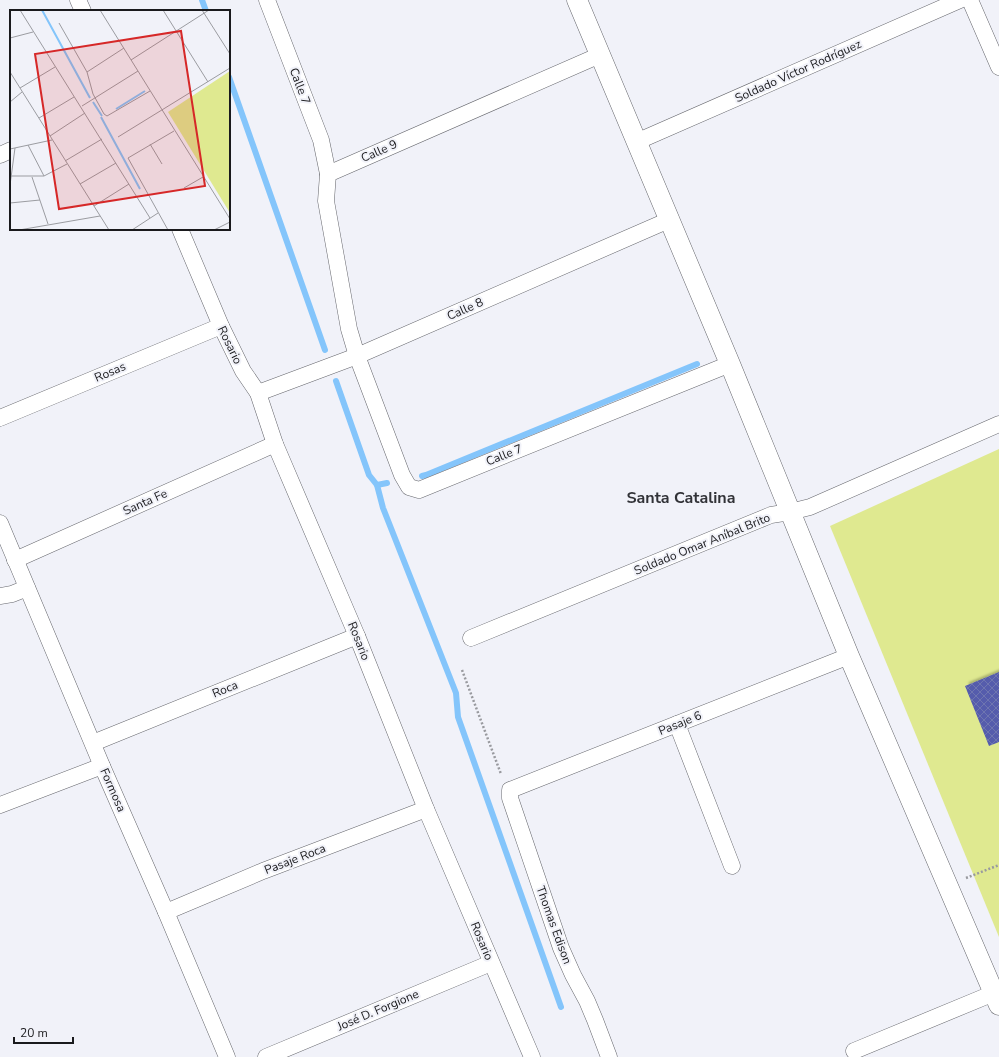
<svg xmlns="http://www.w3.org/2000/svg" width="999" height="1057" font-family="'Nunito Sans',sans-serif">
  <style>
    .green { fill: #dfe990 }
    .lines { fill: none; stroke-linecap: round; stroke-linejoin: round }
    .stream { stroke: #84c5fb; stroke-width: 6 }
    .building { fill: url(#building-cross-hatch); filter: url(#shadow) }
    .minor-casing { stroke: #66676d; stroke-width: 17 }
    .tertiary-casing { stroke: #66676d; stroke-width: 21 }
    .path { stroke: #999a9f; stroke-width: 2.5; stroke-dasharray: 2 2; stroke-linecap: butt }
    .minor { stroke: #fff; stroke-width: 16 }
    .tertiary { stroke: #fff; stroke-width: 20 }
    .labels { text-anchor: middle; dominant-baseline: central; stroke-width: 4; stroke-linejoin: round; paint-order: stroke }
    .street-label { font-size: 12px; fill: #1a1a1d; stroke: #f1f2f9 }
    .district-label { font-size: 16px; font-weight: bold; fill: #313237; stroke: #f1f2f9 }
    .inset-river { fill: none; stroke: #84c5fb; stroke-width: 2 }
    .inset-road { fill: none; stroke: #9b9ca1; stroke-width: 1 }
    .view { fill: #d62828; fill-opacity: 0.15; stroke: #d62828; stroke-width: 2 }
    .inset-edge { fill: none; stroke: #1a1a1d; stroke-width: 2 }
  </style>
  <defs>
    <pattern id="building-cross-hatch" width="8" height="8" patternUnits="userSpaceOnUse"><rect width="8" height="8" fill="#545cac"/><path d="M0 0l8 8M0 8l8-8" fill="none" stroke="#6e74b0"/></pattern>
    <filter id="shadow"><feDropShadow dx="3.5" dy="-3.5" stdDeviation="1" flood-color="#0004"/></filter>
  </defs>
  <rect width="100%" height="100%" fill="#f1f2f9"/>
  <path class="green" d="M999,449v488l-169,-411z"/>
  <g class="lines">
    <g class="stream">
      <path d="M202,0l4,11"/>
      <path d="M229,77l96,273"/>
      <path d="M336,381l33,94 8,10 10,-2"/>
      <path d="M422,476l4,-1 271,-111"/>
      <path d="M377,485l6,23 73,185 2,24 103,290"/>
    </g>
  </g>
  <path class="building" d="M999,672v70l-10,4 -24,-60z"/>
  <g class="lines">
    <defs>
      <g id="minor">
        <path d="M78,0l5,11"/>
        <path d="M267,0l54,140 7,34"/>
        <path d="M970,0l29,67"/>
        <path d="M600,55l-272,119 -2,27 23,128 8,27 45,119 7,12 10,3 311,-126"/>
        <path d="M636,142l324,-142"/>
        <path d="M0,155l11,-5"/>
        <path d="M180,229l41,97 22,45 15,22 17,51 82,192 69,173 106,248"/>
        <path d="M258,393l99,-37 312,-136"/>
        <path d="M0,418l221,-92"/>
        <path d="M0,523l102,243 64,146 61,145"/>
        <path d="M15,560l260,-116"/>
        <path d="M0,596l12,-2 15,-6"/>
        <path d="M471,638l300,-123 19,-3 20,-5 189,-83"/>
        <path d="M677,724l55,142"/>
        <path d="M93,743l264,-107"/>
        <path d="M0,805l102,-39"/>
        <path d="M166,912l97,-41 163,-62"/>
        <path d="M854,1051l140,-58"/>
        <path d="M266,1057l225,-94"/>
        <path d="M609,1057l-14,-37 -8,-19 -14,-26 -12,-27 -51,-150v-8l339,-134"/>
      </g>
      <path id="tertiary" d="M577,0l153,364 119,292 150,349"/>
    </defs>
    <use href="#minor" class="minor-casing"/>
    <use href="#tertiary" class="tertiary-casing"/>
    <g class="path">
      <path d="M462,670l39,104"/>
      <path d="M966,878l33,-13"/>
    </g>
    <use href="#minor" class="minor"/>
    <use href="#tertiary" class="tertiary"/>
  </g>
  <g class="labels">
    <g class="street-label">
      <text transform="translate(798 71) rotate(-24)">Soldado Víctor Rodríguez</text>
      <text transform="translate(300 86) rotate(69)">Calle 7</text>
      <text transform="translate(379 151) rotate(-24)">Calle 9</text>
      <text transform="translate(465 309) rotate(-24)">Calle 8</text>
      <text transform="translate(230 345) rotate(64)">Rosario</text>
      <text transform="translate(110 372) rotate(-23)">Rosas</text>
      <text transform="translate(504 455) rotate(-22)">Calle 7</text>
      <text transform="translate(145 502) rotate(-24)">Santa Fe</text>
      <text transform="translate(702 544) rotate(-22)">Soldado Omar Aníbal Brito</text>
      <text transform="translate(359 641) rotate(68)">Rosario</text>
      <text transform="translate(225 689) rotate(-22)">Roca</text>
      <text transform="translate(680 723) rotate(-22)">Pasaje 6</text>
      <text transform="translate(113 790) rotate(66)">Formosa</text>
      <text transform="translate(295 859) rotate(-21)">Pasaje Roca</text>
      <text transform="translate(554 925) rotate(70)">Thomas Edison</text>
      <text transform="translate(482 941) rotate(67)">Rosario</text>
      <text transform="translate(378 1010) rotate(-23)">José D. Forgione</text>
    </g>
    <g class="district-label">
      <text x="681" y="498">Santa Catalina</text>
    </g>
  </g>
  <g transform="translate(10 10)">
    <rect width="220" height="220" fill="#f1f2f9"/>
    <path d="M220,61v142l-62,-101z" fill="#dfe990"/>
    <path class="inset-river" d="M32,0l48,88M83,92l9,14M106,99l29,-18M91,107l39,72"/>
    <path class="inset-road" d="M10,0l130,208M90,0l130,209M153,0l45,72M192,0l28,44M49,13l28,49M0,28l23,-6M114,38l-37,24 6,22 11,20 3,2 43,-25M121,50l78,-50M0,62l99,158M10,78l35,-21M0,92l12,-10M72,96l56,-35M29,108l35,-21M40,126l35,-23M108,127l112,-69M140,134l12,20M18,135l16,31M0,139l42,-9M55,151l37,-22M0,166h34l23,-12M22,167l16,47M70,174l36,-21M0,175l5,-37M174,178l19,-11M0,193l30,-3M84,196l35,-22M9,220l81,-14M122,220l26,-17M158,220l-40,-72 46,-27M204,220l16,-8"/>
    <path class="view" d="M171,21l24,155 -146,23 -24,-155z"/>
    <rect width="220" height="220" class="inset-edge"/>
  </g>
  <path d="M14 1037v6h59v-6" fill="none" stroke="#1a1a1d" stroke-width="2"/>
  <text x="20" y="1037" font-size="12" fill="#1a1a1d" stroke="#f1f2f9" stroke-width="3" paint-order="stroke">20 m</text>
</svg>
